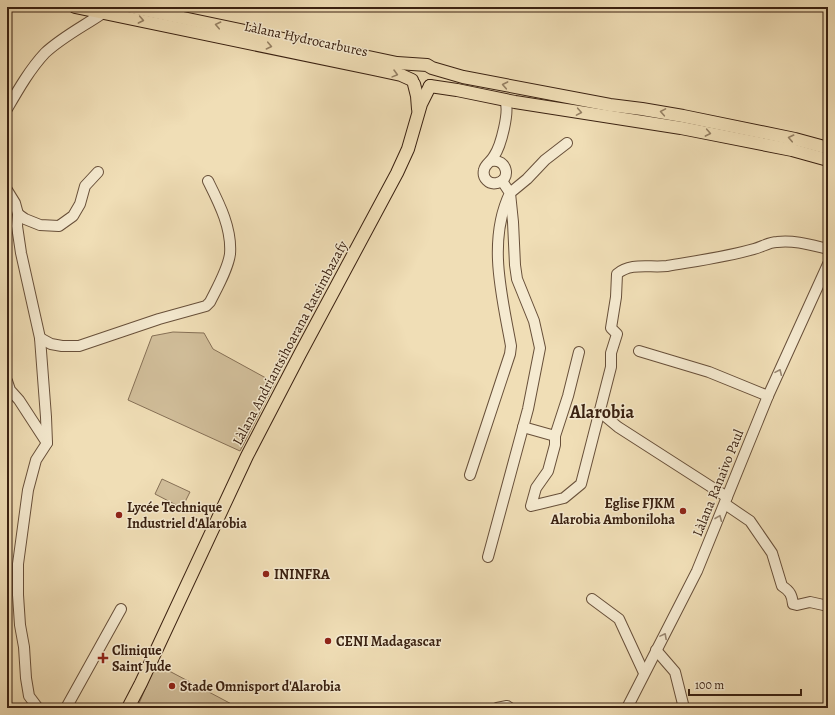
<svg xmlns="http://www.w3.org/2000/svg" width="835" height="715" font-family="Alegreya,serif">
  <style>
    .garden { fill: #d1be9a; stroke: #867056 }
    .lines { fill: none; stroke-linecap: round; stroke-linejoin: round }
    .minor-casing { stroke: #68503a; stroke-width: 12 }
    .major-casing { stroke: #3a2111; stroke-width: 14 }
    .minor { stroke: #f5ead0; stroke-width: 10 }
    .major { stroke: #f0deb6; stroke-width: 12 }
    .oneway { stroke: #958064 }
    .oneway2 { stroke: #988670 }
    .poi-dot { fill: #8f2418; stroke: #f5ead0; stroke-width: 1.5 }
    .labels { text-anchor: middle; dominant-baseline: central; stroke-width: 3; stroke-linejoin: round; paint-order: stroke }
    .street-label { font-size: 14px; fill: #3a2111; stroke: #f5ead0 }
    .poi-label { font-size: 14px; font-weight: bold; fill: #3a2111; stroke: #f5ead0; text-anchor: start }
    .district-label { font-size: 18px; font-weight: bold; fill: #3a2111; stroke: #f5ead0 }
  </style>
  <rect width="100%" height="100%" fill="#f0deb6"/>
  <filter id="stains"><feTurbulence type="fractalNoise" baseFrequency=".005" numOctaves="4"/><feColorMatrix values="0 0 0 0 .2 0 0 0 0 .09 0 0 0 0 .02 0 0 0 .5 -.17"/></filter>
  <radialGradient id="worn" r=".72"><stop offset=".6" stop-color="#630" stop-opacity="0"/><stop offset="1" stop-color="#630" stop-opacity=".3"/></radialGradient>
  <g class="garden">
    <path d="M173,332l31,1 9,16 62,34 -35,68 -112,-51 24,-64z"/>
    <path d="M162,479l28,13 -8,16 -27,-14z"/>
    <path d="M156,664l83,44h-102z"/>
  </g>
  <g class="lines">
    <defs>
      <g id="minor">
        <path d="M7,109c11,-19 23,-40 38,-56 17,-16 39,-27 58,-40"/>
        <path d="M491,161c16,-3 21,19 6,22 -8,2 -15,-5 -13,-13 1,-6 7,-8 10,-14 7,-10 16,-45 11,-56"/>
        <path d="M7,190l8,13 3,11 -1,12 4,27 19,85 6,79 1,26 -11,17 -8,30 -10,74v31l2,30 4,22 2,31 3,18 9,12"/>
        <path d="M18,214l7,5 15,6 19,1 14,-10 7,-12 5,-18 13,-14"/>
        <path d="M40,338l11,6 11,2h17l80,-27 47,-13 4,-4c7,-14 18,-33 20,-48 2,-26 -11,-51 -22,-73"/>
        <path d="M639,351l70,21 59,24"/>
        <path d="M579,352l-11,44 -13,40v9l-7,26 -12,17 -5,18 33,-8 17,-14 30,-117v-14l6,-19 -6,-6 5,-31 1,-23c14,-12 33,-6 50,-8 29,-5 59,-9 87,-17 8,-2 15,-7 23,-7 18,-2 34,3 51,7"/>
        <path d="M7,381l3,9 9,10 28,43"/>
        <path d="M600,412l18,15 109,70"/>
        <path d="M523,427l32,9"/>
        <path d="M470,475l40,-121 1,-8c-9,-50 -24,-105 -1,-153l-8,-12"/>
        <path d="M725,504l25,17 22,32 10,33c8,5 10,9 11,18l4,1 13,-3 18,4"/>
        <path d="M488,557l40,-148 12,-61 -6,-27 -17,-42 -2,-14 -2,-43 -3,-29 17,-14 18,-19 22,-17"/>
        <path d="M592,599l27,20 25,54"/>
        <path d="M656,650l19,22 9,36"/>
        <path d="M66,708l55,-99"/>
        <path d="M497,708l10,-2 3,2"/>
        <path d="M627,708l70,-137 71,-175 60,-132"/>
      </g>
      <g id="major">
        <path d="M75,7l298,62 28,6 11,5"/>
        <path d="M131,7l266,56 30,2 5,3 31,9 147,28 32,4 41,7 112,23 33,9"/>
        <path d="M414,84l3,12 1,13"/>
        <path d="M430,86l27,4 58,12 166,26 111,22 36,10"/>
        <path d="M128,708l13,-25 106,-227 53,-102 97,-181 11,-24 13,-45 9,-18"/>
      </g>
    </defs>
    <use href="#minor" class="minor-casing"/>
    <use href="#major" class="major-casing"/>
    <use href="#minor" class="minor"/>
    <use href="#major" class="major"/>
  </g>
  <defs><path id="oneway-chevron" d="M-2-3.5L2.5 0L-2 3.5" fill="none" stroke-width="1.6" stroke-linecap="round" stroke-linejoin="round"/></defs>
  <g class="oneway">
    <use href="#oneway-chevron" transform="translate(141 20) rotate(11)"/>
    <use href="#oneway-chevron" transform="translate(218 25) rotate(-168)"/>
    <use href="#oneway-chevron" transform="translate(269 46) rotate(12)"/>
    <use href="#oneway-chevron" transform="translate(395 74) rotate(15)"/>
    <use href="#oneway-chevron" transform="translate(505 85) rotate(-169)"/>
    <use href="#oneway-chevron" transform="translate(579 112) rotate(10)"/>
    <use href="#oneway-chevron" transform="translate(663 112) rotate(-170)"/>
    <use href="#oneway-chevron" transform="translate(708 133) rotate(11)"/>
    <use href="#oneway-chevron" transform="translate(791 138) rotate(-168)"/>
  </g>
  <g class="oneway2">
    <use href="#oneway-chevron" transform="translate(779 372) rotate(-66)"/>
    <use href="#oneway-chevron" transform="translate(719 518) rotate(-68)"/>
    <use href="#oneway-chevron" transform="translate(664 636) rotate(-62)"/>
  </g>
  <g class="poi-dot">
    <circle cx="683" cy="511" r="4"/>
    <circle cx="119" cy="515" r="4"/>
    <circle cx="266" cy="574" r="4"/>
    <circle cx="328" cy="641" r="4"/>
    <path d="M101 652h4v4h4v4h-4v4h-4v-4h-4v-4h4z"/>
    <circle cx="172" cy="686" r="4"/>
  </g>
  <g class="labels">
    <g class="street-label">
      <text transform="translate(306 39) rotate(12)">Làlana Hydrocarbures</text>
      <text transform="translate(290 343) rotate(-62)">Làlana Andriantsihoarana Ratsimbazafy</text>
      <text transform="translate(718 483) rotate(-68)">Làlana Ranaivo Paul</text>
    </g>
    <g class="poi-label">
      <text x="675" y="503" text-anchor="end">Eglise FJKM<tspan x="675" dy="16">Alarobia Amboniloha</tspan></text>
      <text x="127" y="507">Lycée Technique<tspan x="127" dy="16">Industriel d'Alarobia</tspan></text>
      <text x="274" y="574">ININFRA</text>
      <text x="336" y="641">CENI Madagascar</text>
      <text x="112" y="650">Clinique<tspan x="112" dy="16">Saint Jude</tspan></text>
      <text x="180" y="686">Stade Omnisport d'Alarobia</text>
    </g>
    <g class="district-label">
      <text x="602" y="412">Alarobia</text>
    </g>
  </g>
  <rect width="835" height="715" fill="none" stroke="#f0deb6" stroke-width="24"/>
  <rect x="8" y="8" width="819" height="699" fill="none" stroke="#3a2111" stroke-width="2"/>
  <rect x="12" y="12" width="811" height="691" fill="none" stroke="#3a2111"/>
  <path d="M689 689v6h112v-6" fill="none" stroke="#3a2111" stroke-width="2"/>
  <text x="695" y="689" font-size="12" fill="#3a2111" stroke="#f5ead0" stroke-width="3" paint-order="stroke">100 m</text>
  <rect width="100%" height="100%" filter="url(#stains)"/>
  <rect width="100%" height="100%" fill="url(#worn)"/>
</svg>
